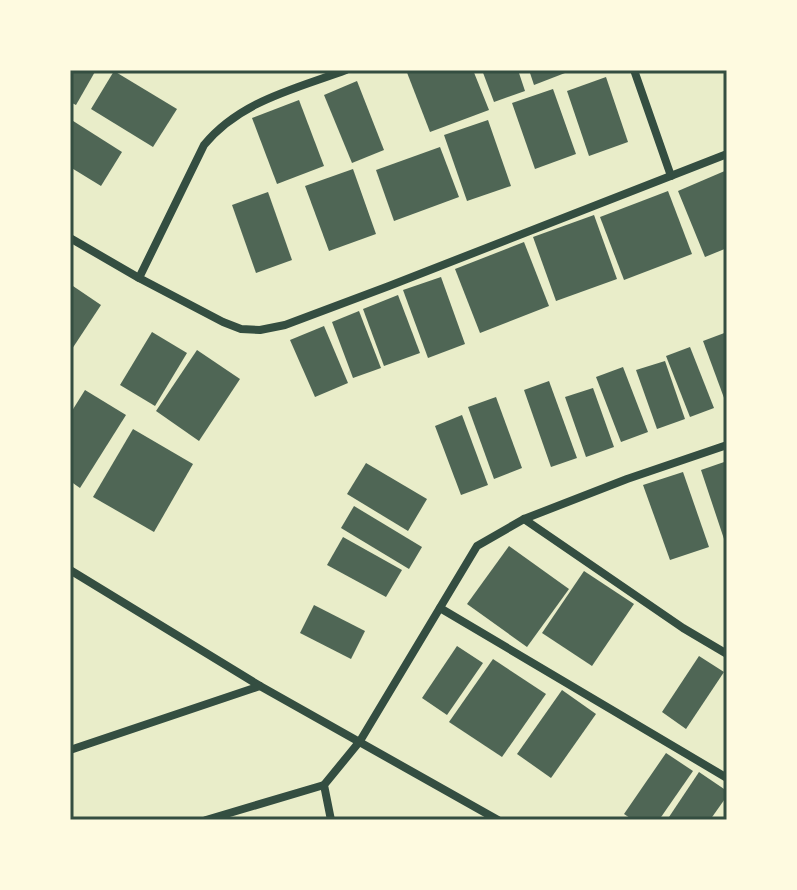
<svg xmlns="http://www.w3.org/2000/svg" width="797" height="890" font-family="'Sofia Sans Condensed',sans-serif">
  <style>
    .building { fill: #4f6655 }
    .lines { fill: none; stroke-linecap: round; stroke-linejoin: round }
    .minor { stroke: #344e41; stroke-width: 8 }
    .neatline { fill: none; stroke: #344e41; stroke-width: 3 }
  </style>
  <rect width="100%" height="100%" fill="#e9edc9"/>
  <g class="building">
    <path d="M70,70h26l-20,35 -6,-3z"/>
    <path d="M406,70h67l16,40 -59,22z"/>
    <path d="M482,70h36l7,21 -31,11z"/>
    <path d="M529,70h34l2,3 -31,12z"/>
    <path d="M114,71l63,38 -24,38 -62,-38z"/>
    <path d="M606,77l22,65 -39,14 -22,-65z"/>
    <path d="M357,81l27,69 -32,13 -28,-68z"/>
    <path d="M553,89l23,65 -41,15 -23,-66z"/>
    <path d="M299,100l25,66 -47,18 -25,-66z"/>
    <path d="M70,119l52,33 -21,34 -31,-19z"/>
    <path d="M488,120l23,66 -44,15 -23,-66z"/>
    <path d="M440,147l19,50 -65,24 -18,-51z"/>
    <path d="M353,169l23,65 -47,17 -24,-65z"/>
    <path d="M727,170v78l-22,9 -27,-66z"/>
    <path d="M668,191l24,63 -68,26 -24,-63z"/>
    <path d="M268,192l24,68 -36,13 -24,-68z"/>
    <path d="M594,215l23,64 -61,22 -23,-64z"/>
    <path d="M524,242l25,64 -69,27 -25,-64z"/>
    <path d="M441,277l24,67 -37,14 -25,-68z"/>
    <path d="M70,284l31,21 -31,47z"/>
    <path d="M398,295l22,58 -36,13 -21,-57z"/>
    <path d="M359,311l22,57 -28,10 -21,-56z"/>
    <path d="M324,326l24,57 -33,14 -25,-57z"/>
    <path d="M152,332l35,21 -32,53 -35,-21z"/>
    <path d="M727,332v74l-24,-65z"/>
    <path d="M690,347l24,61 -24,9 -24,-61z"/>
    <path d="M197,350l43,29 -41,62 -43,-30z"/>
    <path d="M665,361l20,58 -28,10 -21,-59z"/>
    <path d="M623,367l25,65 -27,10 -25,-65z"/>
    <path d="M549,381l28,77 -26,9 -27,-77z"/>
    <path d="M593,388l21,59 -28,10 -21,-60z"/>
    <path d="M85,390l41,25 -46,73 -10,-7v-67z"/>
    <path d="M496,397l26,71 -28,11 -26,-72z"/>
    <path d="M462,415l26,70 -27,10 -26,-69z"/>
    <path d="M133,429l60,35 -39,68 -61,-35z"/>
    <path d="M727,461v84h-1l-25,-75z"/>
    <path d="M366,463l61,36 -19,32 -61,-37z"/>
    <path d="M683,472l26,75 -39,13 -27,-75z"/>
    <path d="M354,506l68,41 -13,22 -68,-41z"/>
    <path d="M343,537l59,33 -16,27 -59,-32z"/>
    <path d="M509,546l60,43 -42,58 -60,-43z"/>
    <path d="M584,571l50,33 -42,62 -50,-33z"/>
    <path d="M314,605l51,26 -14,28 -51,-26z"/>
    <path d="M457,646l26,17 -36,52 -25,-17z"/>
    <path d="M699,656l25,16 -38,57 -24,-17z"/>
    <path d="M493,659l53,35 -44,63 -53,-35z"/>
    <path d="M562,690l34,24 -45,64 -34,-24z"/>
    <path d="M666,753l27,18 -34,49h-26l-9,-6z"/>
    <path d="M699,772l28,19v5l-17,24h-43z"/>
  </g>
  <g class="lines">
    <g class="minor">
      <path d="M634,70l37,106"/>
      <path d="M70,238l69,40 84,44 18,7 19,1 25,-5 104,-39 338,-132"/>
      <path d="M139,278l65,-133c36,-44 91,-56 142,-75"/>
      <path d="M524,519l159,109 44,26"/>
      <path d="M70,570l190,116 238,134"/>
      <path d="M440,608l287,170"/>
      <path d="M70,750l190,-64"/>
      <path d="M206,820l118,-35"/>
      <path d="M331,820l-7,-35 36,-44 117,-195 47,-27 103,-40 100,-34"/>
    </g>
  </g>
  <rect width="797" height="890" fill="none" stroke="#fefae0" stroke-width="144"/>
  <rect x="72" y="72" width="653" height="746" class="neatline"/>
</svg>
